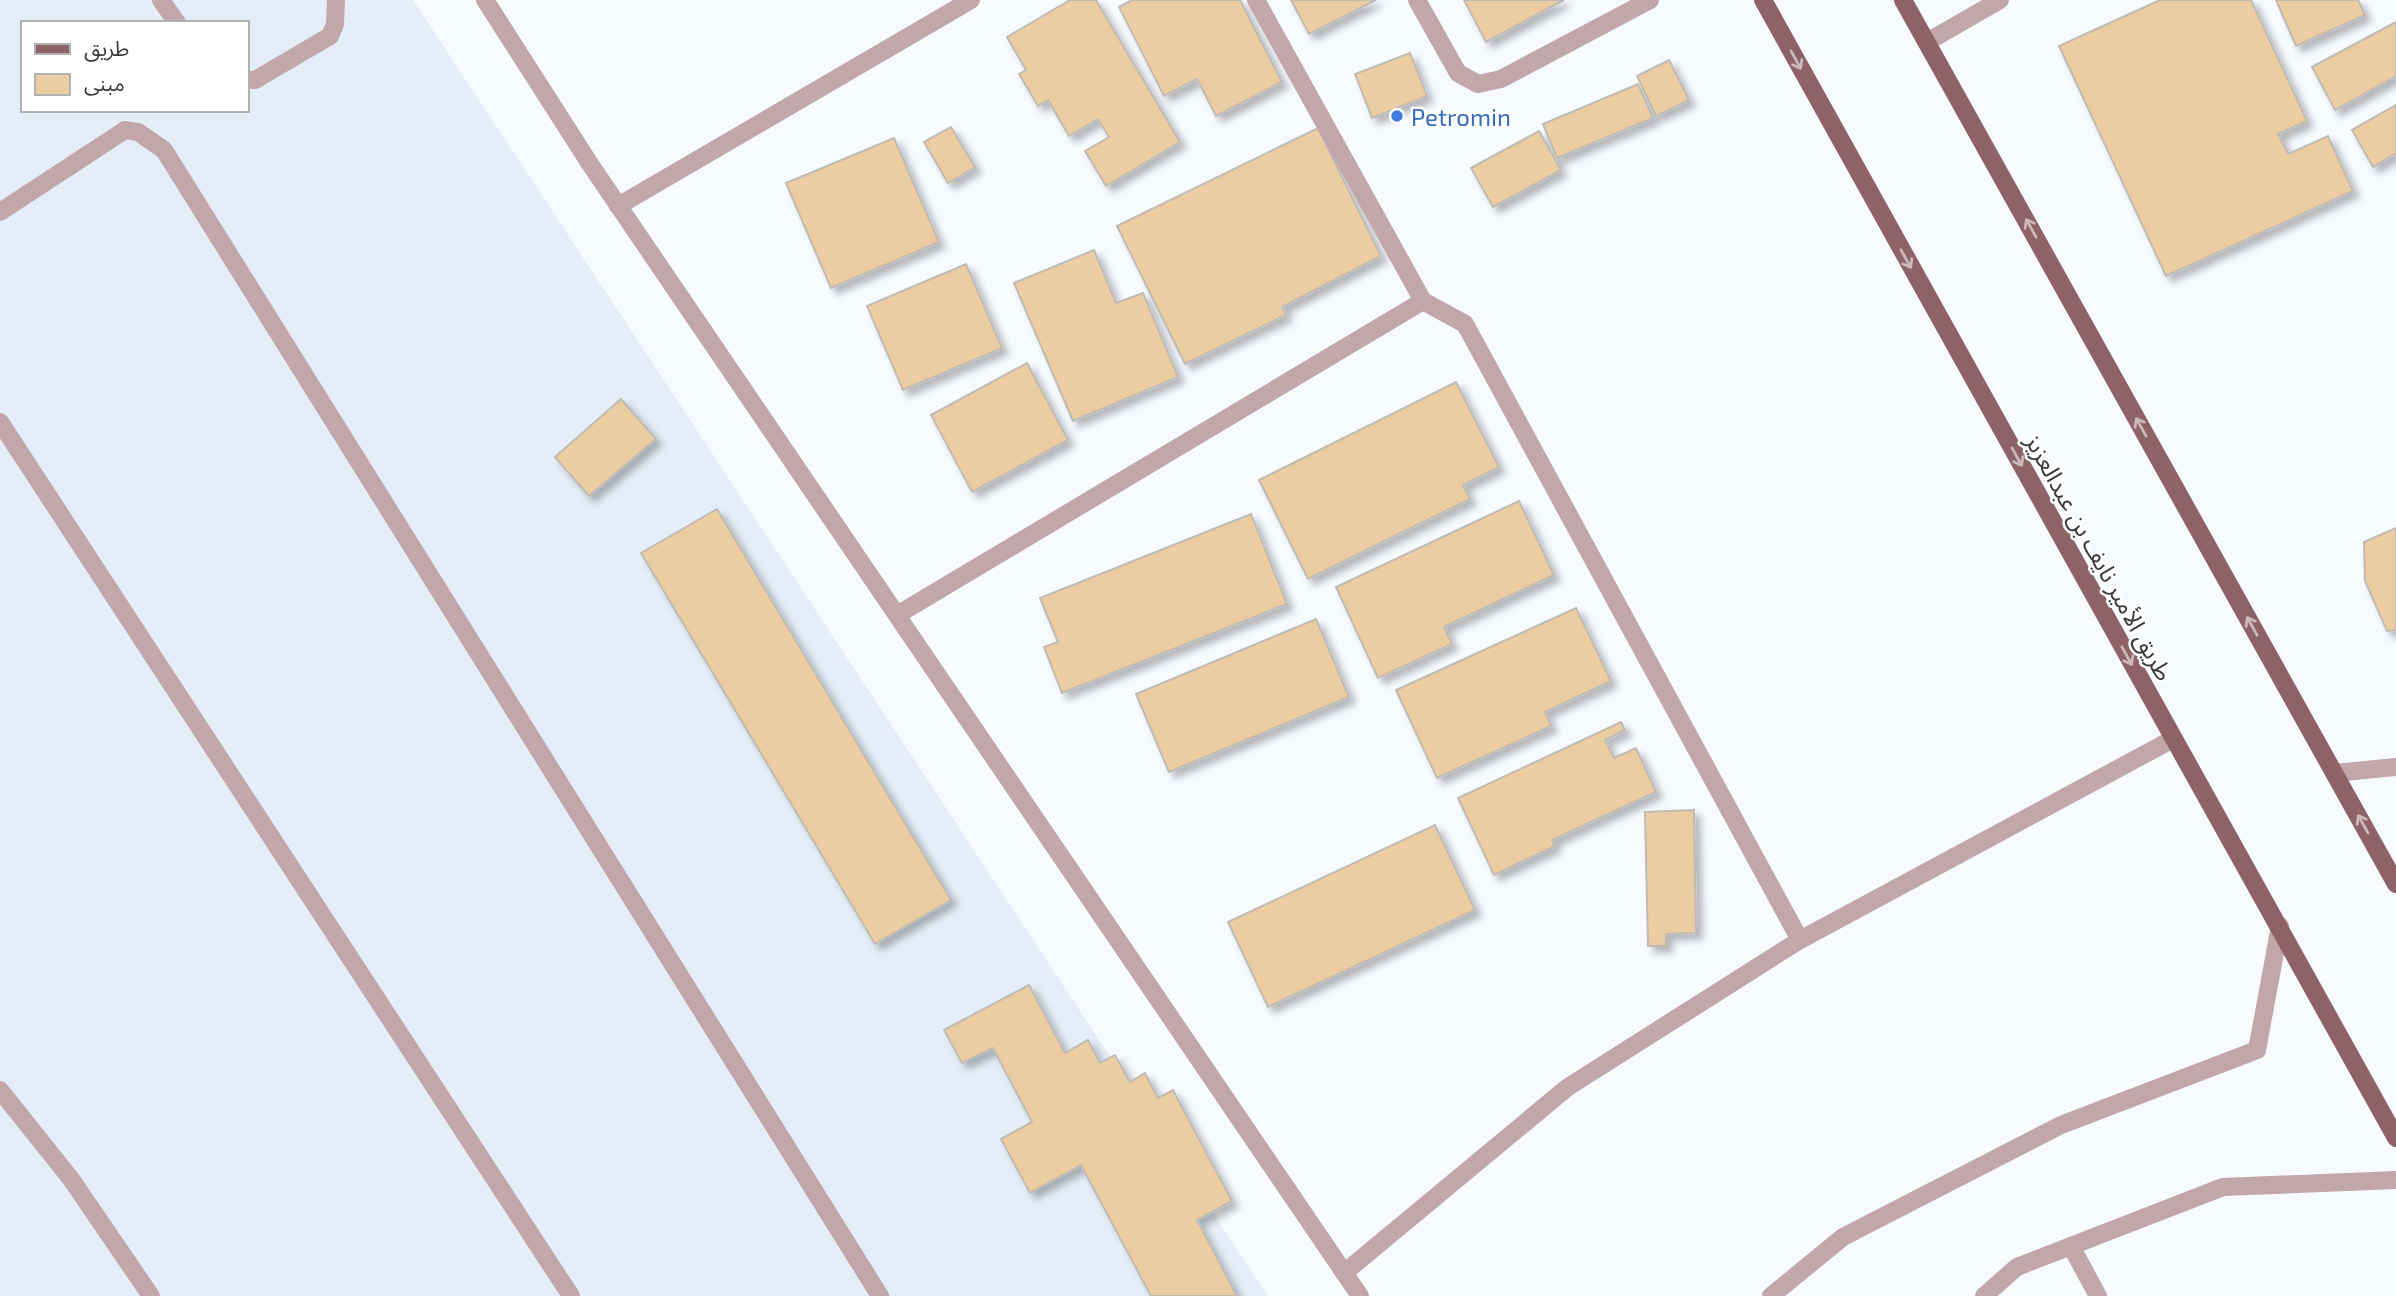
<svg xmlns="http://www.w3.org/2000/svg" width="2396" height="1296" font-family="'Exo 2','Noto Sans Arabic',sans-serif">
  <style>
    .built { fill: #e5eef8; fill-rule: evenodd }
    .building { fill: #ebcda1; stroke: #bfbab3; stroke-width: 2; filter: url(#shadow) }
    .lines { fill: none; stroke-linecap: round; stroke-linejoin: round }
    .minor { stroke: #c1a7a9; stroke-width: 18 }
    .major { stroke: #8e6367; stroke-width: 18 }
    .oneway { stroke: #ccb9bb }
    .shop-dot { fill: #3f7fe0; stroke: #fff; stroke-width: 2.5 }
    .labels { text-anchor: middle; dominant-baseline: central; stroke-width: 5; stroke-linejoin: round; paint-order: stroke }
    .shop-label { font-size: 24px; fill: #366cbe; stroke: #fff; text-anchor: start }
    .street-label { font-size: 24px; fill: #393b3e; stroke: #fff }
  </style>
  <defs>
    <filter id="shadow"><feDropShadow dx="6" dy="6" stdDeviation="3.5" flood-color="#0004"/></filter>
  </defs>
  <rect width="100%" height="100%" fill="#f7faff"/>
  <path class="built" d="M0,0h413l855,1296h-1268zM23,23h224v87h-224z"/>
  <g class="building">
    <path d="M1070,0h26l84,142 -74,44 -21,-35 24,-14 -11,-18 -29,17 -21,-36 -10,6 -19,-32 7,-4 -19,-33z"/>
    <path d="M1132,0h108l42,82 -66,34 -19,-37 -33,17 -45,-89z"/>
    <path d="M1291,0h85l-67,34z"/>
    <path d="M1464,0h100l-78,42z"/>
    <path d="M2160,0h91l56,121 -29,13 10,20 40,-18 25,55 -187,85 -107,-230z"/>
    <path d="M2276,0h82l7,15 -69,31z"/>
    <path d="M2396,22v54l-61,34 -23,-43z"/>
    <path d="M1410,53l17,43 -55,22 -17,-44z"/>
    <path d="M1669,60l20,40 -33,16 -19,-40z"/>
    <path d="M1638,84l15,34 -96,40 -14,-34z"/>
    <path d="M2396,105v48l-23,14 -21,-37z"/>
    <path d="M951,127l24,40 -27,16 -24,-41z"/>
    <path d="M1318,128l63,128 -99,51 4,8 -101,49 -68,-138z"/>
    <path d="M1539,131l22,39 -68,37 -22,-39z"/>
    <path d="M894,138l45,104 -108,46 -45,-105z"/>
    <path d="M1094,250l22,53 27,-10 35,84 -105,44 -59,-138z"/>
    <path d="M966,264l36,84 -99,42 -36,-84z"/>
    <path d="M1027,363l41,77 -96,52 -41,-77z"/>
    <path d="M1456,382l43,85 -36,18 7,14 -162,80 -49,-99z"/>
    <path d="M621,399l35,40 -67,57 -34,-39z"/>
    <path d="M1519,501l35,74 -110,52 8,17 -74,34 -42,-91z"/>
    <path d="M717,509l234,391 -76,44 -234,-391z"/>
    <path d="M1251,514l36,90 -225,89 -18,-46 14,-5 -18,-44z"/>
    <path d="M2396,528v102l-9,1 -22,-50 -1,-39z"/>
    <path d="M1576,608l35,73 -66,31 6,14 -114,52 -41,-88z"/>
    <path d="M1316,619l33,78 -180,75 -33,-78z"/>
    <path d="M1621,722l4,8 -20,10 9,18 22,-10 20,44 -104,48 3,6 -61,29 -36,-77z"/>
    <path d="M1694,810l2,123 -30,1v12h-18l-3,-134z"/>
    <path d="M1435,825l40,85 -207,97 -40,-85z"/>
    <path d="M1029,985l36,68 23,-13 12,23 15,-8 15,27 15,-9 13,25 15,-8 59,111 -35,19 40,76h-86l-70,-131 -51,28 -29,-54 31,-17 -39,-74 -31,15 -18,-33z"/>
  </g>
  <g class="lines">
    <g class="minor">
      <path d="M161,0l16,23"/>
      <path d="M485,0l105,164 770,1132"/>
      <path d="M1256,0l167,301 42,23 335,616"/>
      <path d="M1417,0l41,73 20,11 23,-5 149,-79"/>
      <path d="M1927,42l73,-42"/>
      <path d="M247,80h8l75,-44 5,-12 1,-24"/>
      <path d="M618,206l353,-206"/>
      <path d="M0,212l125,-82 13,2 26,18 716,1146"/>
      <path d="M0,422l571,874"/>
      <path d="M897,615l526,-314"/>
      <path d="M2334,773l62,-6"/>
      <path d="M0,1090l71,89 80,117"/>
      <path d="M2071,1246l27,50"/>
      <path d="M1344,1273l224,-186 232,-147 373,-201"/>
      <path d="M1771,1296l72,-59 218,-112 196,-75 23,-124"/>
      <path d="M1984,1296l33,-29 206,-80 173,-7"/>
    </g>
    <g class="major">
      <path d="M1763,0l633,1138"/>
      <path d="M1903,0l493,884"/>
    </g>
  </g>
  <defs><path id="oneway-shaft" d="M-6 0H5M1.5-3L5.5 0L1.5 3" fill="none" stroke-width="1.6" stroke-linecap="round" stroke-linejoin="round" transform="scale(1.75)"/></defs>
  <g class="oneway">
    <use href="#oneway-shaft" transform="translate(1796 60) rotate(61)"/>
    <use href="#oneway-shaft" transform="translate(2031 228) rotate(-119)"/>
    <use href="#oneway-shaft" transform="translate(1906 259) rotate(61)"/>
    <use href="#oneway-shaft" transform="translate(2141 427) rotate(-119)"/>
    <use href="#oneway-shaft" transform="translate(2017 457) rotate(61)"/>
    <use href="#oneway-shaft" transform="translate(2252 626) rotate(-119)"/>
    <use href="#oneway-shaft" transform="translate(2127 656) rotate(61)"/>
    <use href="#oneway-shaft" transform="translate(2363 824) rotate(-119)"/>
  </g>
  <circle class="shop-dot" cx="1397" cy="116" r="7"/>
  <g class="labels">
    <g class="shop-label">
      <text x="1411" y="116">Petromin</text>
    </g>
    <g class="street-label">
      <text transform="translate(2100 557) rotate(61)">طريق الأمير نايف بن عبدالعزيز</text>
    </g>
  </g>
  <rect x="21" y="21" width="228" height="91" fill="#ffffff" stroke="#b0b1b2" stroke-width="2"/>
  <rect x="35" y="44" width="35" height="10" fill="#8e6367" stroke="#b0b1b2" stroke-width="2"/>
  <text x="84" y="56" font-size="21" fill="#393b3e">طريق</text>
  <rect x="35" y="74" width="35" height="21" fill="#ebcda1" stroke="#b0b1b2" stroke-width="2"/>
  <text x="84" y="91" font-size="21" fill="#393b3e">مبنى</text>
</svg>
